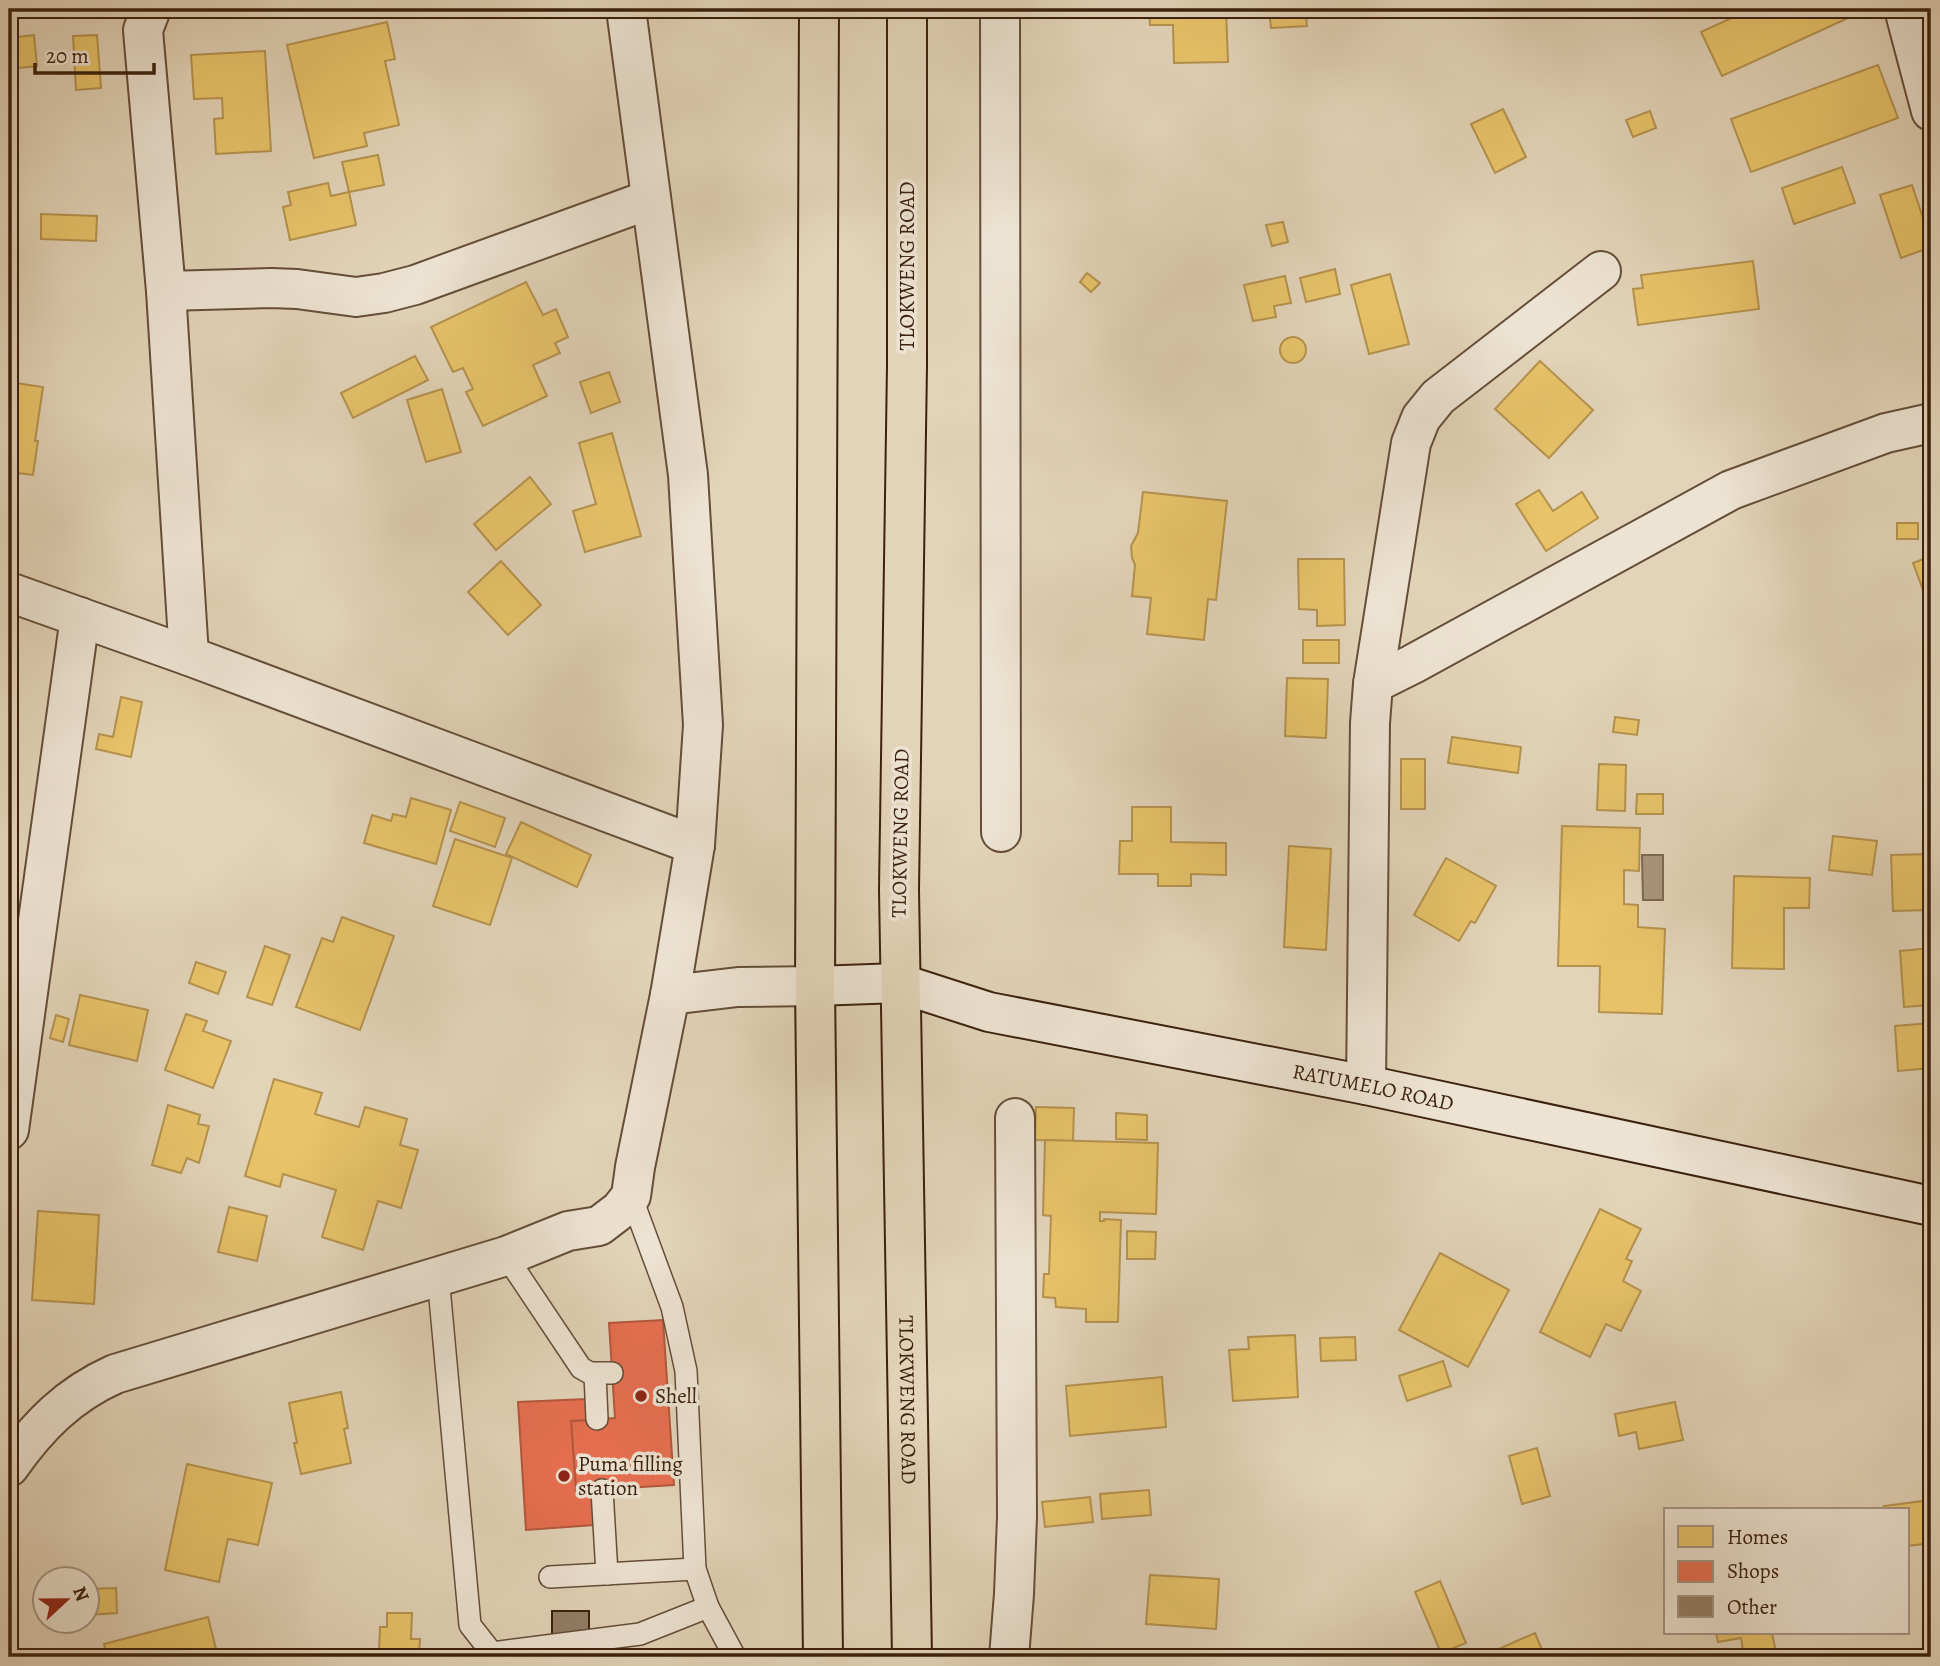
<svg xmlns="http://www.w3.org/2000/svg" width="1940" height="1666" font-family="Alegreya,serif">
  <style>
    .water { fill: #aa977f; stroke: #7e6852; stroke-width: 2 }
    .homes { fill: #e9c46a; stroke: #b5934e; stroke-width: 2 }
    .shops { fill: #e76f51; stroke: #b3583d; stroke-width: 2 }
    .building { fill: #927e67; stroke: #3b210e; stroke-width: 2 }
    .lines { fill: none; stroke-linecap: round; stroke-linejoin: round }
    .lane-casing { stroke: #654e39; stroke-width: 24 }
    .street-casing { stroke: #654e39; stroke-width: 42 }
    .secondary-casing { stroke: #3b210e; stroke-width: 42 }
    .primary-casing { stroke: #3b210e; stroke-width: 42 }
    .lane { stroke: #ede3d2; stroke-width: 21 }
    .street { stroke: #ede3d2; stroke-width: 38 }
    .secondary { stroke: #ede3d2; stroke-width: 38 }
    .primary { stroke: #e3d4b9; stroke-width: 38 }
    .poi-dot { fill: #8f2418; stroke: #ede3d2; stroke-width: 2.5 }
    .labels { text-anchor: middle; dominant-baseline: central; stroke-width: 7; stroke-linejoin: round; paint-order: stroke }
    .street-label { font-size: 21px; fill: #3b210e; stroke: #ede3d2 }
    .poi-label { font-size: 21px; fill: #3b210e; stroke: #ede3d2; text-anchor: start }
  </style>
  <rect width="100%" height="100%" fill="#e3d4b9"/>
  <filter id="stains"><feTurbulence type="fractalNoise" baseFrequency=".00286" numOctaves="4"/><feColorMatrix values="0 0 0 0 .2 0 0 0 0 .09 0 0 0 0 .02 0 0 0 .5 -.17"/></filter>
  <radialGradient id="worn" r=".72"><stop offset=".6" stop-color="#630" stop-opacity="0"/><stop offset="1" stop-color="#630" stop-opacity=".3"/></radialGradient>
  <path class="water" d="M1642,855h21v45h-20z"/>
  <g class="homes">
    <path d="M1149,9h77l2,53 -54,1 -1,-38h-23z"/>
    <path d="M1269,9h36l2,17 -36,2z"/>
    <path d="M1751,9h108l2,3 -139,64 -21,-44z"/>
    <path d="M387,22l8,37 -10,2 14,64 -35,8 3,13 -53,12 -27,-113z"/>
    <path d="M34,35l3,31 -28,3v-31z"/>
    <path d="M97,35l4,53 -25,2 -3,-54z"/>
    <path d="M265,51l6,100 -55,3 -2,-35 9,-1 -1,-20 -28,1 -3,-44z"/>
    <path d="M1878,65l20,53 -147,54 -20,-53z"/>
    <path d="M1503,109l23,48 -31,16 -24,-49z"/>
    <path d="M1650,111l6,17 -23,9 -7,-17z"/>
    <path d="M378,155l6,30 -35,7 -7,-30z"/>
    <path d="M1842,167l13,36 -61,21 -12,-36z"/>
    <path d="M328,183l3,13 18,-4 7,33 -66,15 -7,-33 8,-2 -3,-13z"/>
    <path d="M1912,185l19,57v5l-30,11 -21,-63z"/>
    <path d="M41,214l56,2 -1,25 -55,-2z"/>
    <path d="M1283,222l5,20 -16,4 -6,-21z"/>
    <path d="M1753,261l6,48 -121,16 -5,-36 10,-1 -2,-13z"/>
    <path d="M1335,269l5,25 -34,8 -6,-24z"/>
    <path d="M1087,273l13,10 -9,9 -11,-10z"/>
    <path d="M1390,274l19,70 -40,10 -18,-69z"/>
    <path d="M1285,276l6,27 -17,3 2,11 -23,4 -9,-36z"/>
    <path d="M526,282l17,33 13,-6 12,28 -13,6 5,10 -27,12 14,31 -64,30 -17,-34 7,-3 -10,-21 -10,4 -22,-45z"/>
    <circle cx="1293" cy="350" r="13"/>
    <path d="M415,356l13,24 -75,38 -12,-25z"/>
    <path d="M1540,361l53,49 -44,48 -54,-49z"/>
    <path d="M609,372l11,30 -29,11 -11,-31z"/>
    <path d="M9,382l34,5 -8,54h3l-5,34 -24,-3z"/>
    <path d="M442,389l19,63 -35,10 -19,-62z"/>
    <path d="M612,433l29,103 -56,16 -12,-41 23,-7 -17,-61z"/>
    <path d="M530,477l21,27 -55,46 -22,-26z"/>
    <path d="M1539,490l14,21 29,-19 16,26 -52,33 -30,-47z"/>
    <path d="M1143,492l84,9 -11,99 -8,-1 -4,41 -57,-6 4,-36 -19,-2 3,-31 -3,-7 -1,-12 7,-13z"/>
    <rect x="1897" y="523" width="21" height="16"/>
    <path d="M1931,556v40l-5,2 -13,-35z"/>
    <path d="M1298,559h46l1,66 -28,1v-16l-18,-1z"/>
    <path d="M501,561l40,44 -33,30 -40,-43z"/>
    <rect x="1303" y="640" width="36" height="23"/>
    <path d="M1287,678l41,1 -2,59 -41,-2z"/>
    <path d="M121,697l21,5 -11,55 -35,-8 3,-15 14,3z"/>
    <path d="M1615,717l24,3 -2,15 -24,-3z"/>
    <path d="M1452,737l69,10 -3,26 -70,-10z"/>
    <rect x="1401" y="759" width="24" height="50"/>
    <path d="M1599,764l27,1 -1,46 -28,-1z"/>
    <path d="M1637,794h26v20h-27z"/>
    <path d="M411,798l40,12 -15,54 -72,-21 8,-28 19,6 2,-7 13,3z"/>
    <path d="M460,802l45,16 -10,29 -45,-16z"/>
    <path d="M1132,807h39v35l55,1v32l-35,-1v12h-33v-12h-39l1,-33h12z"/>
    <path d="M521,822l70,33 -14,32 -71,-33z"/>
    <path d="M1562,826l78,2 -1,43 -15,-1v34l14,1v22l27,2 -3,85 -63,-2 1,-46h-42z"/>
    <path d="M1833,836l44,5 -5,34 -43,-5z"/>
    <path d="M455,839l57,19 -22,67 -57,-19z"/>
    <path d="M1289,846l42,3 -5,101 -42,-3z"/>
    <path d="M1931,854v56l-38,1 -2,-56z"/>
    <path d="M1446,858l50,28 -21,37 -4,-2 -12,20 -45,-26z"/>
    <path d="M1734,876l76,2 -1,30h-25v61l-52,-1z"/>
    <path d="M342,917l52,19 -34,94 -64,-23 26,-69 11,4z"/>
    <path d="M265,946l25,9 -18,50 -25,-8z"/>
    <path d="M1931,948v57l-27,2 -4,-56z"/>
    <path d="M196,962l30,10 -8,22 -29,-11z"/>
    <path d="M80,995l68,15 -11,51 -68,-16z"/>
    <path d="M186,1014l21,7 -4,10 28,10 -18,47 -48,-18z"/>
    <path d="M56,1015l13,4 -6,23 -13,-4z"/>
    <path d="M1931,1023v45l-33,3 -3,-45z"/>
    <path d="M274,1079l48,14 -7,21 44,13 6,-20 42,12 -7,26 18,5 -17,58 -23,-7 -15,49 -41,-13 14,-47 -53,-16 -3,13 -35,-11z"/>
    <path d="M168,1105l32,10 -2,9 11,2 -10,37 -12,-5 -6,15 -29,-8z"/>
    <path d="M1036,1107l38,1 -1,33 -38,-1z"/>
    <path d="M1116,1113l31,2v25l-31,-1z"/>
    <path d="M1045,1140l113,3 -2,71 -56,-2v9h4v-2l17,1 -3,102h-32v-13l-30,-2 -1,-9 -12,-1 1,-23h5l2,-58 -8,-1z"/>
    <path d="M229,1207l38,9 -10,45 -39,-9z"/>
    <path d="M1600,1209l41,20 -15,30 6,2 -9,20 18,10 -20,40 -15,-7 -16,33 -50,-25z"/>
    <path d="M38,1211l61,4 -5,89 -62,-4z"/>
    <path d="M1127,1231l29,1 -1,27h-28z"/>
    <path d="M1440,1253l69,37 -41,77 -69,-37z"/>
    <path d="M1295,1335l3,62 -65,4 -4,-51 20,-1 -1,-12z"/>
    <path d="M1355,1337l1,23 -35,1 -1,-23z"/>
    <path d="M1443,1361l8,25 -44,15 -8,-25z"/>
    <path d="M1162,1377l4,50 -96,9 -4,-50z"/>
    <path d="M341,1392l7,36 -4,1 7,34 -50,11 -7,-31h3l-8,-40z"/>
    <path d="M1675,1402l8,38 -44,9 -3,-17 -17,4 -4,-22z"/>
    <path d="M1537,1448l13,48 -28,8 -13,-48z"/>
    <path d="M187,1464l85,19 -14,62 -30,-6 -9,43 -54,-12z"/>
    <path d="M1149,1490l2,25 -49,4 -2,-25z"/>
    <path d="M1090,1497l3,25 -48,5 -3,-25z"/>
    <path d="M1931,1500v43l-24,3v-36h-22l-1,-4z"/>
    <path d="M1150,1575l69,4 -3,50 -70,-5z"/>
    <path d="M1440,1581l26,62 -25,10 -26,-61z"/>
    <path d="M116,1588l1,25 -29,2v-26z"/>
    <path d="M387,1613h25l-1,26h9l-1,18h-33v-6h-7l1,-24h7z"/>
    <path d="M208,1617l10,40h-111l-3,-13z"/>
    <path d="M1535,1633l10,24h-49l-2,-6z"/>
    <path d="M1716,1633h56l5,24h-33l-3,-19 -23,4z"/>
  </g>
  <g class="shops">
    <path d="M663,1320l11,165 -98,6 -5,-70 44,-3 -6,-95z"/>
    <path d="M587,1399l1,21 -17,1 5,70h16l2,34 -68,5 -8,-128z"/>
  </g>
  <rect class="building" x="552" y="1611" width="37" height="27"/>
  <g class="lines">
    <defs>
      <g id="lane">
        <path d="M631,1196l41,111 14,64 9,198 13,38 27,50"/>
        <path d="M506,1256l75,112 9,5h22"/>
        <path d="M438,1276l32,349 22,28 148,-19 68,-27"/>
        <path d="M595,1374l2,45"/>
        <path d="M602,1490l5,84"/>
        <path d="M550,1577l145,-8"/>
      </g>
      <g id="street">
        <path d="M151,9l-8,21 1,12 22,249 23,365"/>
        <path d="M1000,9l1,823"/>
        <path d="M1904,9l27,102"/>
        <path d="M166,291l105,-3 26,1 59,8 28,-4 31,-8 236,-86"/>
        <path d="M9,592l180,64 506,189"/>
        <path d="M1373,684l38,-241 10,-25 17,-21 163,-126"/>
        <path d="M670,995l68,-8 77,-1"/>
        <path d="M1366,1085l4,-362 3,-39 40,-20 318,-174 155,-57 45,-10"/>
        <path d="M9,1130l71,-513"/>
        <path d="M9,1467c29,-41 59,-72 106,-93l391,-118 62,-25 31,-5 21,-16 11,-14 4,-29 35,-172 25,-150 8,-120 -15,-250 -62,-466"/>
        <path d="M1009,1657l5,-63 3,-77 -2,-399"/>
      </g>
      <g id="secondary">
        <path id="s1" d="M815,986l84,-3 90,29 377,73 565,121"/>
      </g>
      <g id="primary">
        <path d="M819,9l-4,977 8,671"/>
        <path id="s2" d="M907,9v357l-8,523 13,768"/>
      </g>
    </defs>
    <use href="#lane" class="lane-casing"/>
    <use href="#street" class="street-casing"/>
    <use href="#secondary" class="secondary-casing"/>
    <use href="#primary" class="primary-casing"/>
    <use href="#lane" class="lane"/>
    <use href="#street" class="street"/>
    <use href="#secondary" class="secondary"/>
    <use href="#primary" class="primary"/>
  </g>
  <g class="poi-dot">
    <circle cx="641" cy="1396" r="7"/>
    <circle cx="564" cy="1476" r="7"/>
  </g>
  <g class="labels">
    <g class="street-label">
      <text transform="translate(907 266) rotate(-90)">TLOKWENG ROAD</text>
      <text transform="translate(900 833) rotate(-89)">TLOKWENG ROAD</text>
      <text stroke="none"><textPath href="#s1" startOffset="570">RATUMELO ROAD</textPath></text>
      <text stroke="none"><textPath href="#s2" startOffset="1391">TLOKWENG ROAD</textPath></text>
    </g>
    <g class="poi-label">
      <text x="655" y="1396">Shell</text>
      <text x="578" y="1464">Puma filling<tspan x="578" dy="24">station</tspan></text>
    </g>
  </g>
  <rect width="1940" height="1666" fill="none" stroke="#e3d4b9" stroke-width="35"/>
  <rect x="10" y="10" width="1919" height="1645" fill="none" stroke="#3b210e" stroke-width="3.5"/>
  <rect x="18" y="18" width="1905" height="1631" fill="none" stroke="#3b210e" stroke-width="2"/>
  <rect x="1664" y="1508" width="245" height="126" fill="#ede3d2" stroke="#a69584" stroke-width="2"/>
  <rect x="1678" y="1526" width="35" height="21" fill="#e9c46a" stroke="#a69584" stroke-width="2"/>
  <text x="1727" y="1544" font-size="21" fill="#3b210e">Homes</text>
  <rect x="1678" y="1561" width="35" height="21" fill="#e76f51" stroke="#a69584" stroke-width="2"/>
  <text x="1727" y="1578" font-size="21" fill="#3b210e">Shops</text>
  <rect x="1678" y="1596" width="35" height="21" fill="#927e67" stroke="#a69584" stroke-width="2"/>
  <text x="1727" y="1614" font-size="21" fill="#3b210e">Other</text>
  <g transform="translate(66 1600) rotate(68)"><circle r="33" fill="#ede3d2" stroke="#a69584" stroke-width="2"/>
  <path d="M0-5L12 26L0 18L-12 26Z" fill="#8f2418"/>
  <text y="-10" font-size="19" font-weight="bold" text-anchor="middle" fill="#3b210e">N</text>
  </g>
  <path d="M35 63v10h119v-10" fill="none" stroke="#3b210e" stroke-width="3.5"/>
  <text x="46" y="63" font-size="21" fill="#3b210e" stroke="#ede3d2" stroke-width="5" paint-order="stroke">20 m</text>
  <rect width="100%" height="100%" filter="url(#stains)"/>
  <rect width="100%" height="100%" fill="url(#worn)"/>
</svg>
